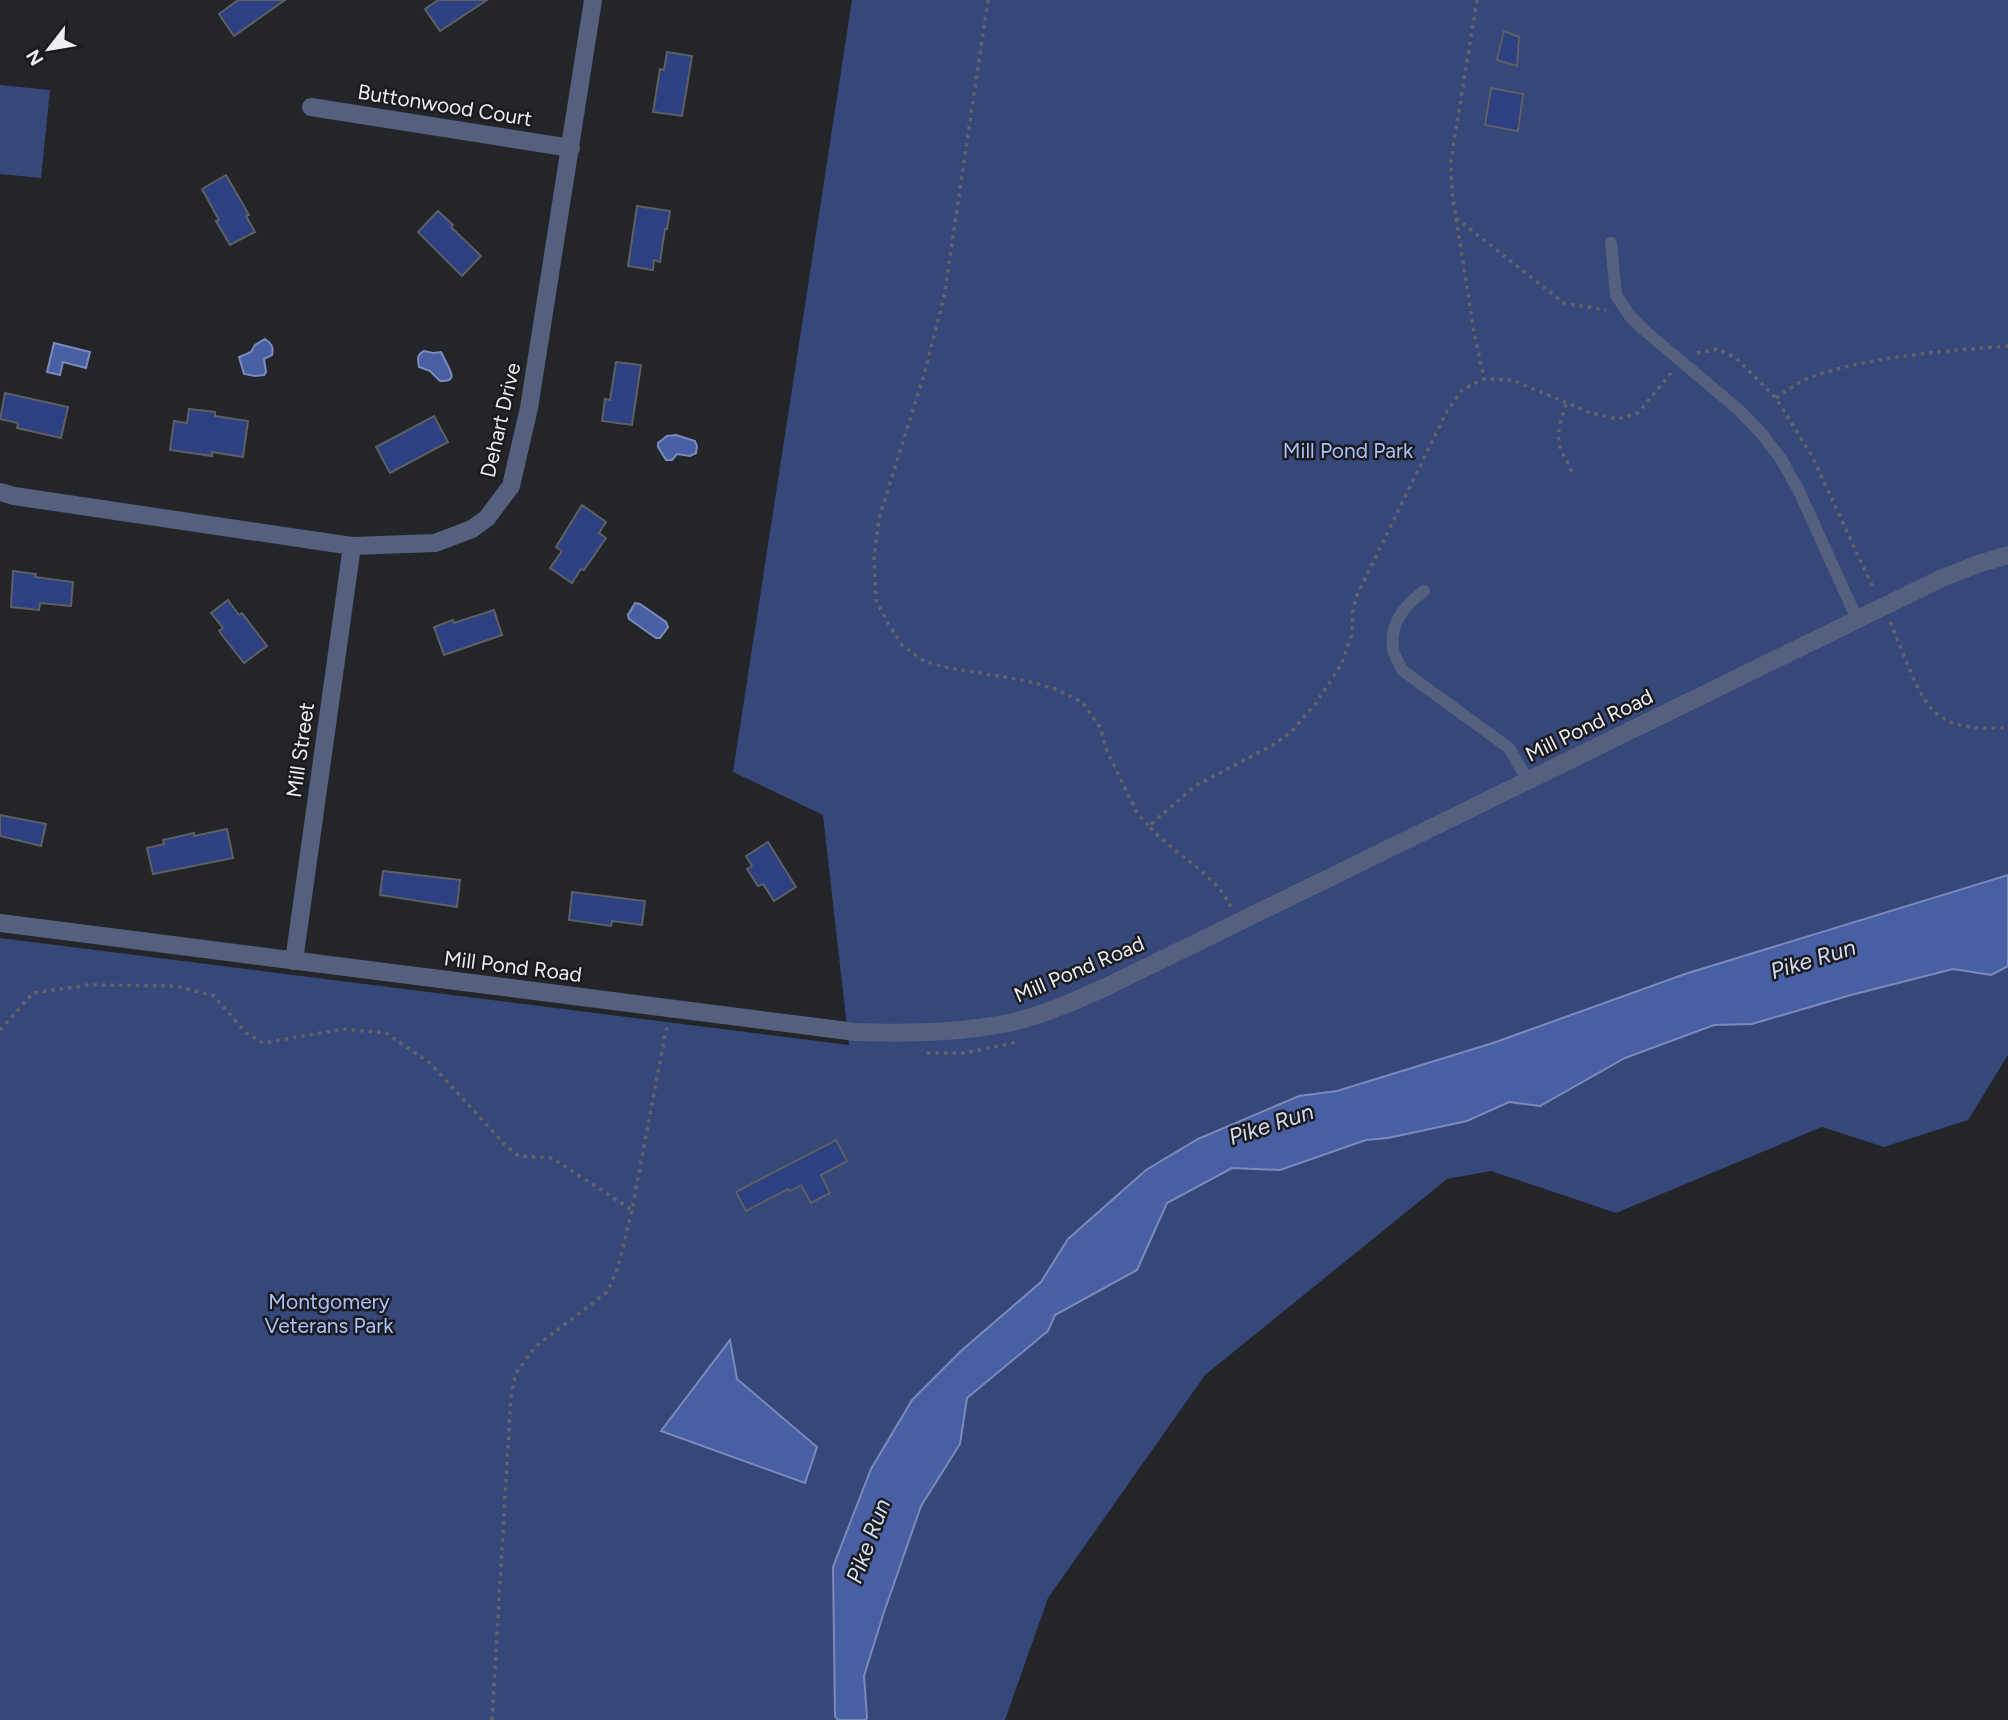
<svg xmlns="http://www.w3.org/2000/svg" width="2008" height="1720" font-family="Figtree,sans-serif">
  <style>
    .green { fill: #36477a }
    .water { fill: #485fa4; stroke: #7a8abb; stroke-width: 2 }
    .building { fill: #2d4182; stroke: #5d5f63; stroke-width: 2 }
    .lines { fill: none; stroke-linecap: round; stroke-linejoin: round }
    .path { stroke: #626367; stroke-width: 3.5; stroke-dasharray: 3.5 5; stroke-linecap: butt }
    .lane { stroke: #54607e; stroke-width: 12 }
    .street { stroke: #54607e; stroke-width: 18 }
    .labels { text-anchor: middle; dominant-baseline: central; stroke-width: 5; stroke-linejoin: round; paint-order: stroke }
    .street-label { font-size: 21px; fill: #edeef1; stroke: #1a1b1f }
    .park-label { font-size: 21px; fill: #abc1fb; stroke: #1a1b1f }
    .water-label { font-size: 23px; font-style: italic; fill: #d4dcf0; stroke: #1a1b1f }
  </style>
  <rect width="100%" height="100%" fill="#232529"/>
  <g class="green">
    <path d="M852,0h1156v1055l-40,65 -84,27 -62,-20 -206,86 -125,-42 -44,8 -242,196 -157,223 -43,122h-1005v-782l849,107 -26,-230 -90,-43z"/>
    <path d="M0,85l50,5 -9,88 -41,-4z"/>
  </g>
  <g class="water">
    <path d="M265,339c6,4 9,8 7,16l-8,4 2,13 -2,3 -9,1 -11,-2 -5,-17 12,-5 4,-7z"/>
    <path d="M54,343l36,9 -4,16 -23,-6 -3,13 -13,-3z"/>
    <path d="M424,351l9,2 8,-1c2,3 3,7 5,10 5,10 12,20 -6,19l-10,-10 -11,-4c-1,-7 -3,-12 5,-16z"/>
    <path d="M676,435l19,6 2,5 -1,7 -6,3 -13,-2 -5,6h-6l-8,-13v-4l9,-7z"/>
    <path d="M635,603l5,1 26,18 2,5 -8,11h-4l-27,-19 -1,-4z"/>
    <path d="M2008,875v91l-17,9 -38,-6 -102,26 -99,29 -38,1 -89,33 -85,48 -31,-4 -42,19 -79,17 -22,2 -86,30 -48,-2 -65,35 -30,67 -82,45 -7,16 -81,67 -7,46 -39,62 -38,109 -19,61 3,42 -1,2h-28l-3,-4 -2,-149 38,-98 41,-69 49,-49 80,-69 27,-43 78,-69 52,-31 101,-43 38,-5 156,-48 192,-69z"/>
    <path d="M730,1340l7,39 80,68 -12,36 -144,-52z"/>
  </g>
  <g class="building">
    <path d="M238,0h47l-51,36 -15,-22z"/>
    <path d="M438,0h49l-47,31 -15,-22z"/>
    <path d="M1504,31l15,6 -2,29 -20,-6z"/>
    <path d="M667,52l25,4 -10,60 -29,-4 7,-43 4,1z"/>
    <path d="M1491,88l32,6 -5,37 -33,-6z"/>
    <path d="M226,175l23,40 -3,1 9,16 -25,13 -14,-24 3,-1 -17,-31z"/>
    <path d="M637,206l33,5 -3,18h-2l-5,33 -6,-2 -1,10 -25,-4z"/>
    <path d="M438,211l15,14 -2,2 30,29 -19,20 -44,-44z"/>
    <path d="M616,362l25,3 -9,60 -30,-4 3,-22 5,1z"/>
    <path d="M5,393l63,14 -7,31 -44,-10 1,-5 -18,-4z"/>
    <path d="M189,409l26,3v4l33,5 -5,36 -31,-5v4l-42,-6 4,-29 13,2z"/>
    <path d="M434,416l14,26 -58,31 -14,-26z"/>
    <path d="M582,505l24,17 -7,11 7,5 -22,32 -3,-1 -9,14 -22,-15 12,-17 -6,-4z"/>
    <path d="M13,571l23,3 -1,3 38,5 -2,24 -31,-3 -1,7 -28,-3z"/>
    <path d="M228,600l11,15 3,-2 25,33 -23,17 -25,-32 4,-3 -12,-15z"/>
    <path d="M494,610l8,25 -58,20 -10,-28 19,-7 1,3z"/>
    <path d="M0,815l46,9 -5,22 -41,-10z"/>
    <path d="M227,829l6,29 -80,16 -6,-26 17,-4 -1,-4 31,-7v3z"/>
    <path d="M768,842l28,45 -22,14 -11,-17 -5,2 -11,-17 5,-3 -6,-10z"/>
    <path d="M383,871l77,9 -3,27 -77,-12z"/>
    <path d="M572,892l73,9 -3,24 -30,-4 -1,5 -42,-6z"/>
    <path d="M836,1140l11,21 -26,14 9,18 -19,10 -10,-18 -11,6 -2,-2 -42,22 -10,-19z"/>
  </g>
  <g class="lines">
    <g class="path">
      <path d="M988,0l-44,297 -20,78 -45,143 -5,41 2,41 13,25 13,20 22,16 20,6 84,14 30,9 24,12 18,25 7,24 16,33 14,29 12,13"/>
      <path d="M1477,0l-26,160 1,33 22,139 10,46"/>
      <path d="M1456,218l108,85 42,7"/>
      <path d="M1697,353l21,-4 18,9 40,40 36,58 62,134"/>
      <path d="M1776,398c11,-7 21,-16 33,-20 59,-22 136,-27 199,-32"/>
      <path d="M1566,404c-12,37 -10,36 7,70"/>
      <path d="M1890,622c11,24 24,65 40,85 18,22 53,23 78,20"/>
      <path d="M1231,907c-17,-35 -57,-52 -82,-81l46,-40 78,-41 18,-13 25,-29 25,-38 11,-31 1,-23 3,-14 91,-186 16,-22 21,-10 28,1 79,33 27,6 20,-6 34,-41"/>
      <path d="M0,1030l33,-37 55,-8 88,1 38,10 32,37 17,10 80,-14 43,4 44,30 77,84 12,9 33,2 80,52"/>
      <path d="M927,1053h38l51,-11"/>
      <path d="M492,1720l19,-325 5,-22 19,-26 72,-55 11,-24 14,-58 34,-180 4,-5"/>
    </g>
    <g class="lane">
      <path d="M1611,243l5,52 13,20 15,15 95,80 23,24 19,25 17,30 59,130"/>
      <path d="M1424,591c-19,14 -35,32 -31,58 1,7 6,14 9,21l107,78 19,33"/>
    </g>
    <g class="street">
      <path d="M311,107l260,41"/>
      <path d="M0,492l14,4 338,50 83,-3 37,-14 15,-11 24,-32 18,-78 64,-408"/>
      <path d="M0,923l856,109c53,2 105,1 157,-10 34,-8 66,-23 97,-37l830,-406 38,-15 30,-9"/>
      <path d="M294,961l58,-415"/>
    </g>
  </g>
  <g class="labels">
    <g class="street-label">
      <text transform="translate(445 105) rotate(9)">Buttonwood Court</text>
      <text transform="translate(500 420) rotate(-77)">Dehart Drive</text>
      <text transform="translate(1589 725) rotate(-26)">Mill Pond Road</text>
      <text transform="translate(300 750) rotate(-82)">Mill Street</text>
      <text transform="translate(513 966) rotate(7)">Mill Pond Road</text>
      <text transform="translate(1079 969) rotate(-23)">Mill Pond Road</text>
    </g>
    <g class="park-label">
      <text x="1348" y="450">Mill Pond Park</text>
      <text x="329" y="1301">Montgomery<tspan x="329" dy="24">Veterans Park</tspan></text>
    </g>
    <g class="water-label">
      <text transform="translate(1813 959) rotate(-17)">Pike Run</text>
      <text transform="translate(1271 1124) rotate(-18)">Pike Run</text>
      <text transform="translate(868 1541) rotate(-70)">Pike Run</text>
    </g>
  </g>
  <g transform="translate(49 49) rotate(239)" stroke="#1a1b1f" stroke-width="5" paint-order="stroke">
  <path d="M0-5L12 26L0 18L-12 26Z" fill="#edeef1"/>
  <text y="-10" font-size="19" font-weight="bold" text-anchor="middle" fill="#edeef1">N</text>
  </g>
</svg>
